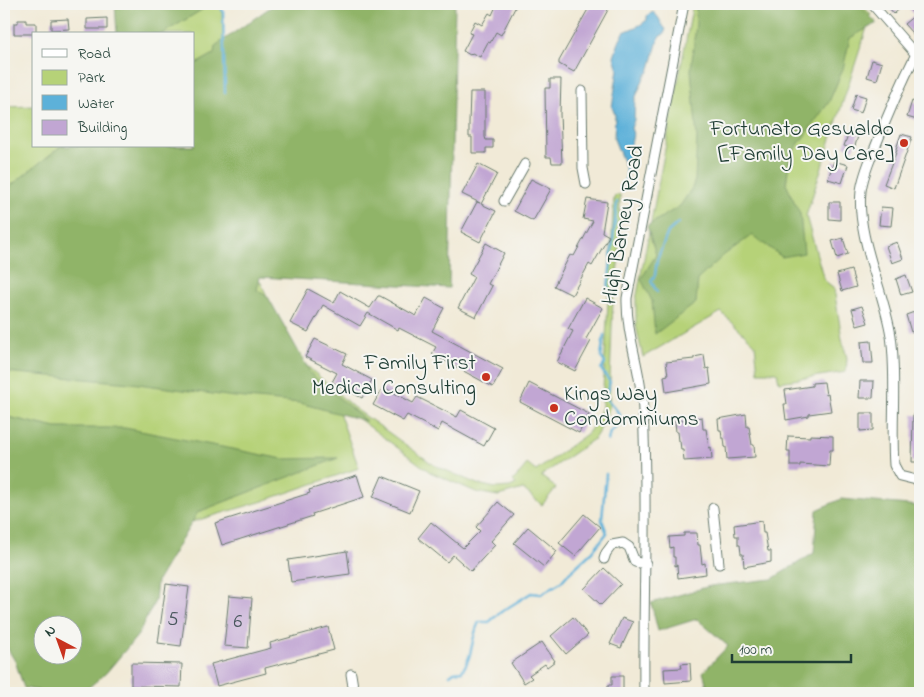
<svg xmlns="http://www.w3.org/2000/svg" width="924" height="697" font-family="'Indie Flower',sans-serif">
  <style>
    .green { fill: #b6d278; stroke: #6a8856 }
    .forest { fill: #90b468; stroke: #58784e; fill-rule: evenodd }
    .water { fill: #5db1d9; stroke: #3e7786 }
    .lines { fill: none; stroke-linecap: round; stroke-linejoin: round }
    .stream { stroke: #5db1d9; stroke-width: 2.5 }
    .building { fill: #c1a6d3 }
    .minor-casing { stroke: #687a6d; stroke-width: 11 }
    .minor { stroke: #fff; stroke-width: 9 }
    .poi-dot { fill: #c8321e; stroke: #f6f6f2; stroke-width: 2 }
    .labels { text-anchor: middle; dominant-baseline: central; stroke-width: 4; stroke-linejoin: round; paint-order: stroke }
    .number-label { font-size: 20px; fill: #48575c }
    .poi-label { font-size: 22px; fill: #1f3d34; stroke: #f6f6f2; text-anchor: end }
    .street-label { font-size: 22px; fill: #1f3d34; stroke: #f6f6f2 }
  </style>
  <rect width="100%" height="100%" fill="#f6f6f2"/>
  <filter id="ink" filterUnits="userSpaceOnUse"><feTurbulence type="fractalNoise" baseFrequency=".02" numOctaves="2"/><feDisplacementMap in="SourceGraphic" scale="10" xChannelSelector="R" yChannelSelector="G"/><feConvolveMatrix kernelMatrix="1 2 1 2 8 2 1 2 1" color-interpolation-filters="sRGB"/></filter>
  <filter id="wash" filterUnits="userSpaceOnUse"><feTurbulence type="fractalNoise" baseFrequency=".0096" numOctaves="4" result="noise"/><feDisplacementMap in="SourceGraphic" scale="20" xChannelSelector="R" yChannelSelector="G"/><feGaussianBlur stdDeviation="1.12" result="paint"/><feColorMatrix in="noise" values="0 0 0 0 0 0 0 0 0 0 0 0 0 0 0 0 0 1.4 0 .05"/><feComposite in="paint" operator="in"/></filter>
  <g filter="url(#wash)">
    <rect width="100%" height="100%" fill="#f1ead7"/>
    <g class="green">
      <path d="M119,4h101l2,8 3,81 9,133 61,129 58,52 81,58 43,19 19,4 14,-1 6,-3 -3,-3 14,-17 9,7 52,-38 9,-13 5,-13 12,-210 3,-2h3l-1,62 -6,44 -4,107 -6,17 -9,14 -53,37 15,12 -14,17 -19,-16 -25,7 -22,-4 -46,-20 -95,-71 24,67 -99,34 -256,75v-473l1,3 29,-1v40h160v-112h-75z"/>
      <path d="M693,4h169l9,11 -65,201 18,64 10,8 8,51 5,19 -1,14 -67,10 -2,-10h-19l-3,-28 -34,-32 -78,45 -7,-31v-26z"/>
    </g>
    <g class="forest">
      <path d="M115,4h92l1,2 -46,28h-45z"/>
      <path d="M275,4h180l-6,284 -189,-11 -3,13 11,7 43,77 55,47 -66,-18 -65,-6 -104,-14 -127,-11v-181l57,-45h133v-81l20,-11 1,-8z"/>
      <path d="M696,4h162l19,19 -27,15 -7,31 -14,33 -39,54 -4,28 14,30 4,39 -22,4 -30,-22 -28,20 -26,24 -2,24 -41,31 -3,-33 -11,-22 15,-24 -9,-29 33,-20 12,-18 3,-8 2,-43 -6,-67 5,-46z"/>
      <path d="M4,416l52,12h69l158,31 55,-1 -140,54 -41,69 -2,20 -17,34 -32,38 -24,20h-29l-29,-5 -9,-27 -11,-18zM72,624v30h-30v-30z"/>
      <path d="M841,499l79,7v187h-211l-6,-21 25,-26 -31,-27 -39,12 -7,-28 59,-17 62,-7 42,-26 3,-43z"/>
    </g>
    <path class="water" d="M653,12c8,6 7,12 13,17l-2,5 -5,3 -10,35 -4,3 -10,24 -1,21 -3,8 2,6 -7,35 -12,-30 1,-24 -3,-8 6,-38 -4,-12 6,-18 4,-7 16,-7 7,-5v-4z"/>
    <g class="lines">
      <g class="stream">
        <path d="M219,4l4,7 2,82"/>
        <path d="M623,185l4,-9 -1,-7"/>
        <path d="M608,289l9,-87"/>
        <path d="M657,292l-6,-11 4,-6 2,-15 11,-28 10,-9"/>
        <path d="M604,335l-3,22 4,6 -4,6 9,13 -5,15c7,9 15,14 18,25l-13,10 -2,9"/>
        <path d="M450,675l4,-3 8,-1c11,-14 9,-33 17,-49h10l12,-10 30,-19 10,1 20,-12 7,-8 24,-22 15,-19 -5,-13 4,-46"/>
        <path d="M443,693v-2"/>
      </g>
    </g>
    <g id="blocks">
      <g class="building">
        <path d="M497,4h20l-16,31 -5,-3 -6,11 -2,-1 -8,15 -8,-4 -2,2 -7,-4 9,-17 -3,-1 6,-12 7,4 7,-12 3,2z"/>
        <path d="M591,4h11l7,4 -35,64 -15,-8v-3z"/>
        <path d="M886,4h34v38l-16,-18 11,-9 -10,-11 -11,10z"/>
        <path d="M107,18v11h-20v-10z"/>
        <path d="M68,19l1,10 -18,1v-10z"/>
        <path d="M18,20h8v3h10v11h-22v-11h4z"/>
        <path d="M872,60l10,3 -5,17 -10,-3z"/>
        <path d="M550,79h11l-1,35 2,49h-10l-1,-6h-5l-1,-69h5z"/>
        <path d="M470,92h15v45l1,3h7v8h-7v5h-14v-16h-3v-14z"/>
        <path d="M856,94l10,3 -5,16 -10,-3z"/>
        <path d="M912,101l8,3 -3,16 -10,-3z"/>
        <path d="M850,129l9,4 -5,16 -10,-3z"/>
        <path d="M901,134l11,3 -18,51 -10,-4 13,-34 -1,-1z"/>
        <path d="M834,161l14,4 -6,18 -14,-4z"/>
        <path d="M478,164l19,10 -16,30 15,7 -16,31 -19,-10 16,-30 3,1 -18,-9z"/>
        <path d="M531,179l20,10 -18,32 -19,-10z"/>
        <path d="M587,199l20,3 -5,30 7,4 -17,30 -3,-2 -17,31 -18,-9 16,-31 4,1 19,-35 -10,-2z"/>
        <path d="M829,202h11v18l-11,-1z"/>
        <path d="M881,207l12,1 -2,18 -12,-1z"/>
        <path d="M843,238l5,16 -11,4 -5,-17z"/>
        <path d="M897,242l6,17 -11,4 -6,-17z"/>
        <path d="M486,243l18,10 -16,31 4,2 -16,31 -18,-9 16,-31 -5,-3z"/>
        <path d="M851,270l5,17 -14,4 -5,-17z"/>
        <path d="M906,275l6,17 -11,3 -5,-16z"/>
        <path d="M308,289l26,14 6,-12 30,17 8,-12h2l36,20 10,-18 18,10 -12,23 71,38 -10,18 -61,-33 4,-7 -37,-19 -1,2 -30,-17 -8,13 -37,-21 -15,27 -18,-9z"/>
        <path d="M585,298l18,10 -17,31 5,2 -16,30 -18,-9 16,-31 -5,-2z"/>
        <path d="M862,306l6,17 -11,3 -5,-17z"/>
        <path d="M917,311l3,10v8l-9,3 -5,-17z"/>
        <path d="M315,339l32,15 -5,10 30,16 -10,18 -30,-16 5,-9 -32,-16z"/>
        <path d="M871,341l2,22h-10l-2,-21z"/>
        <path d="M704,355l2,14 3,-1 2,16 -45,8 -2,-16 4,-1 -2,-13 28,-3v-2z"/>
        <path d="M860,381h14l-1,17h-14z"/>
        <path d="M824,382l2,13 2,-1 3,17 -22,3v2l-23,4 -2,-16h3l-2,-14 27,-4v-3z"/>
        <path d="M529,383l60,31 -10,19 -59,-31z"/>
        <path d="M383,387l30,16 4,-6 40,20 4,-7 33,18 -10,18 -42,-23 -4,8 -31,-16 -4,6 -30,-16z"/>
        <path d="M860,413h13v17l-13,1z"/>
        <path d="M746,414l1,13h2l3,18h2l1,12 -28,2 -1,-12h-1l-1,-9h-2l-1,-8h-2l-1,-11z"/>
        <path d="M913,415h7v47h-8z"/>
        <path d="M702,417l1,12h3l3,19 2,-1 1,12 -28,2 -1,-11h-2l-1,-9h-1l-1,-9h-2l-1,-11z"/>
        <path d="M810,435l23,1v14h-3l-1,16 -29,-2v2h-10v-15h-3l1,-15 22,1z"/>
        <path d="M357,475l7,22 -52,17 1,2 -91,29 -7,-22 95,-30 -1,-3z"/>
        <path d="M382,476l37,15 -9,21 -37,-15z"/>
        <path d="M498,502l16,13 -23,26 4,4 -24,26 -18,-16 -6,7 -29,-24 13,-16 32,26 17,-17 -4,-4z"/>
        <path d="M584,514l16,13 -25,29 -16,-13z"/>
        <path d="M762,521l1,12h2l3,18h3v11l-27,5 -1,-13h-2l-1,-9h-2v-9h-3l-1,-11z"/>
        <path d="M528,527l29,24 -13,16 -30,-24z"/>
        <path d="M684,533h13l1,12h2l2,19 3,-1 1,11 -28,4 -1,-13 -2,1v-9h-2v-10l-3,1 -1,-11 15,-1z"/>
        <path d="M347,551l3,23 -59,8 -3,-22z"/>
        <path d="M604,568l17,16 -20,21 -17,-16z"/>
        <path d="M166,584l23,3 -8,59 -23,-3z"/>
        <path d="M229,596l23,2 -4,50 -24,-2z"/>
        <path d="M573,617l15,18 -22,19 -15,-18z"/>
        <path d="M622,618l11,4 -12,26 -11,-4z"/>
        <path d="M328,627l6,23 -69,18 1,5 -49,13 -6,-22 60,-16 -1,-5z"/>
        <path d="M542,642l13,19 -8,6 -2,-3 -16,11 3,3 -8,5 -13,-20z"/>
        <path d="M131,663l51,1 -1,23 -50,-1z"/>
        <path d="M690,663l1,18 -26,2 -1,-14 18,-1 -1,-4z"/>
        <path d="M612,676h11v17h-15v-8h4z"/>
      </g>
    </g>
  </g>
  <g filter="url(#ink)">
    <use href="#blocks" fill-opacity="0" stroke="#687a6d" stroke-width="1"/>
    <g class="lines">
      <defs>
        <g id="minor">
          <path d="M872,4l46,53"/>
          <path d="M916,54c-15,30 -28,60 -40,91 -6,15 -13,30 -15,46 -5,46 23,99 30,145 6,42 0,86 3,129l6,11 20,5"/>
          <path d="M582,91l1,77 3,16"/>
          <path d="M504,201l21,-37"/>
          <path d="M713,508l6,56"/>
          <path d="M604,559l2,-6 6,-8 11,-2 6,4 6,15 11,2"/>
          <path d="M351,674l3,19"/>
          <path d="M644,693c-1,-94 4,-188 -1,-282 -1,-39 -17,-74 -16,-113l57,-294"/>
        </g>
      </defs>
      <use href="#minor" class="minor-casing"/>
      <use href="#minor" class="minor"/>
    </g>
  </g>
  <g class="poi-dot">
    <circle cx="904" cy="143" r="5"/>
    <circle cx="486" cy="377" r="5"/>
    <circle cx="554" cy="408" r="5"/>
  </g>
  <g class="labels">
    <g class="number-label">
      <text x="173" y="620">5</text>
      <text x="238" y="622">6</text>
    </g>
    <g class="poi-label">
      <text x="894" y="130">Fortunato Gesualdo<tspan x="894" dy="25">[Family Day Care]</tspan></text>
      <text x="476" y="364">Family First<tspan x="476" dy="25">Medical Consulting</tspan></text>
      <text x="564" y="395" text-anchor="start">Kings Way<tspan x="564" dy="25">Condominiums</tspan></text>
    </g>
    <g class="street-label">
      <text transform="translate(624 225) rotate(-80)">High Barney Road</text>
    </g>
  </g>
  <rect width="924" height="697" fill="none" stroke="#f6f6f2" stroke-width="20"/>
  <rect x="32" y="32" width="162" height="115" fill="#f6f6f2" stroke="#a0aca6"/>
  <rect x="42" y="49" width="25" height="8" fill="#ffffff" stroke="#a0aca6"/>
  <text x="78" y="58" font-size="15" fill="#1f3d34">Road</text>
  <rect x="42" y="70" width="25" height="15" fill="#b6d278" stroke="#a0aca6"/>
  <text x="78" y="82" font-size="15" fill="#1f3d34">Park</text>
  <rect x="42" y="95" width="25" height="15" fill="#5db1d9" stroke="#a0aca6"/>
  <text x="78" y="108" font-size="15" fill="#1f3d34">Water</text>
  <rect x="42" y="120" width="25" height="15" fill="#c1a6d3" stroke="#a0aca6"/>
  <text x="78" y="132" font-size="15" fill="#1f3d34">Building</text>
  <g transform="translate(58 640) rotate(319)"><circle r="24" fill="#f6f6f2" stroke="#a0aca6"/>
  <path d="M0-4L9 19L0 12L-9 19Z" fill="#c8321e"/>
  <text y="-8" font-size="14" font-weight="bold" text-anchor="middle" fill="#1f3d34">N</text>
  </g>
  <path d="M732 654v8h119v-8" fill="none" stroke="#1f3d34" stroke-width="2.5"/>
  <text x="739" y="654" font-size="15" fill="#1f3d34" stroke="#f6f6f2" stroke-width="4" paint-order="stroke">100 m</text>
</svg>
